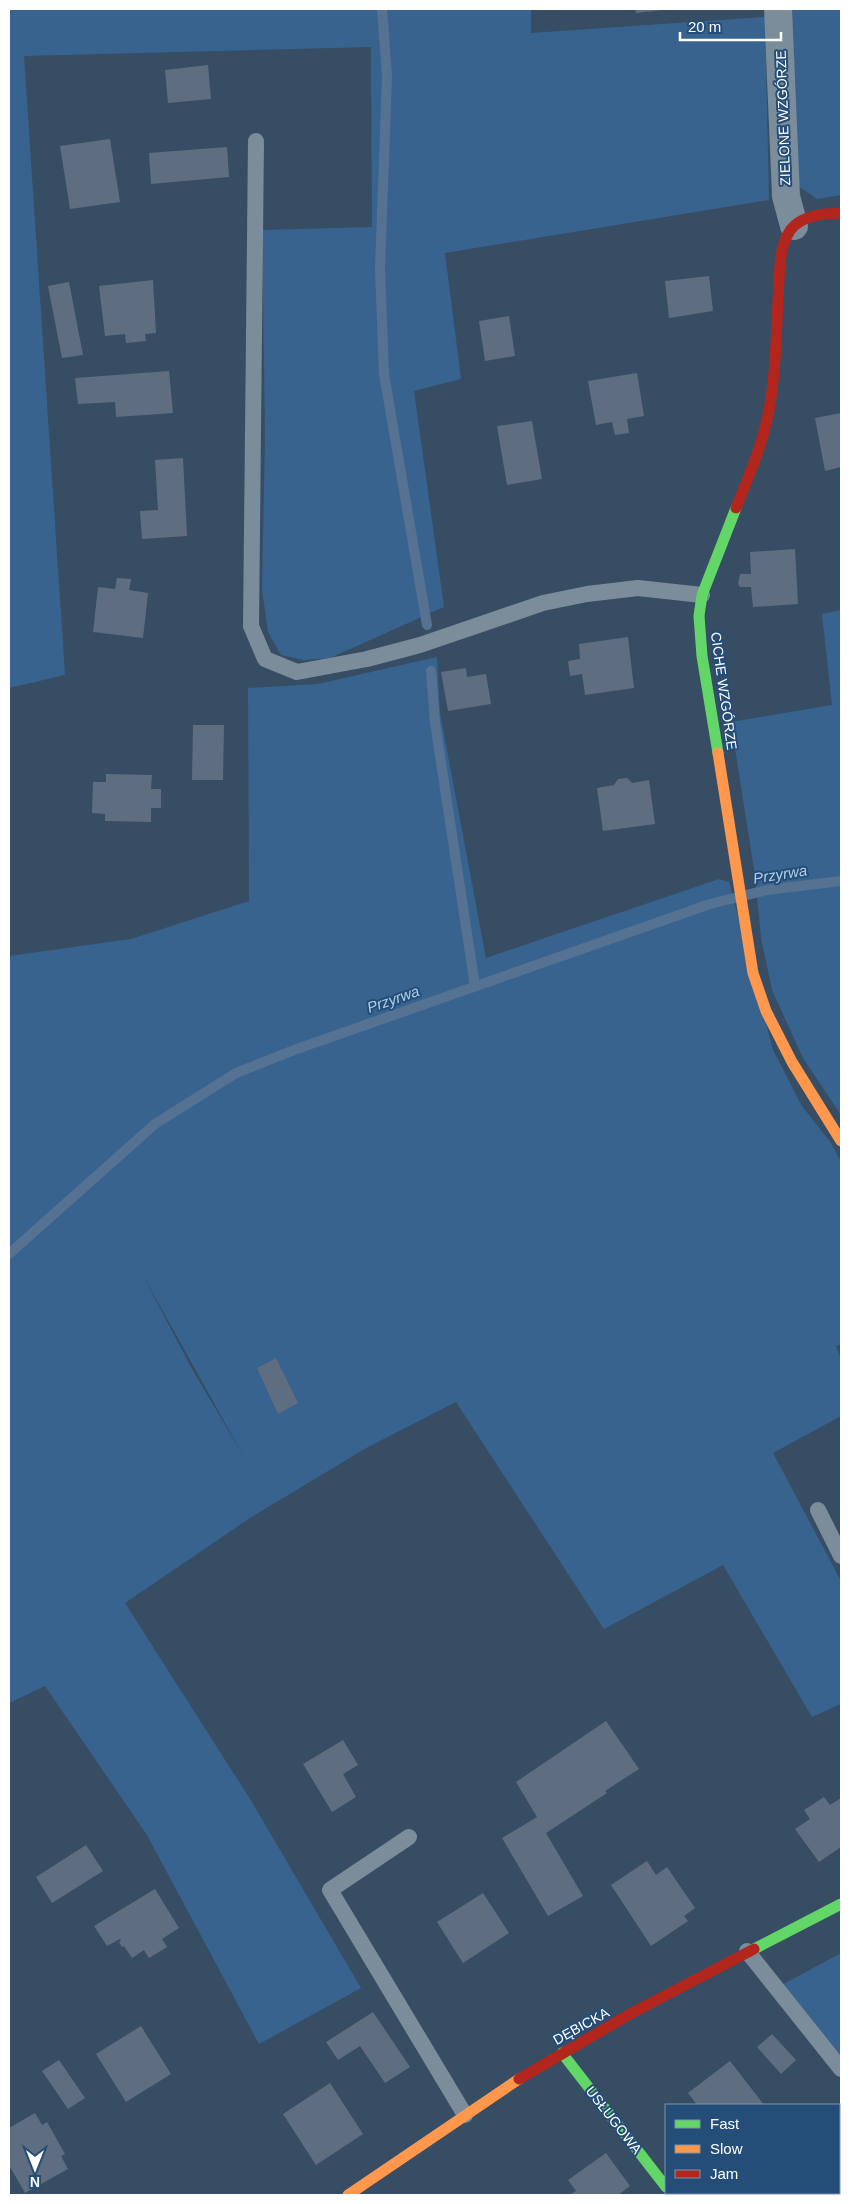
<svg xmlns="http://www.w3.org/2000/svg" width="850" height="2204" font-family="Arial,sans-serif">
  <style>
    .green { fill: #38638e; fill-rule: evenodd }
    .lines { fill: none; stroke-linecap: round; stroke-linejoin: round }
    .stream { stroke: #557292; stroke-width: 10 }
    .building { fill: #5e6e80 }
    .lane { stroke: #7b8c9b; stroke-width: 16 }
    .street { stroke: #7b8c9b; stroke-width: 28 }
    .fast { stroke: #63d668; stroke-width: 11 }
    .slow { stroke: #ff974d; stroke-width: 11 }
    .jam { stroke: #b3261e; stroke-width: 11 }
    .labels { text-anchor: middle; dominant-baseline: central; stroke-width: 4; stroke-linejoin: round; paint-order: stroke }
    .street-label { font-size: 14px; fill: #fff; stroke: #244d77 }
    .water-label { font-size: 15px; font-style: italic; fill: #b0ceeb; stroke: #244d77 }
  </style>
  <rect width="100%" height="100%" fill="#374d64"/>
  <g class="green">
    <path d="M9,9h522v24l234,-16 4,183 -324,53 16,126 -47,12 30,216 -114,51 -27,2 -22,-5 -13,-23 -6,-42 3,-156 -3,-204 110,-3 -1,-180 -347,9 41,619 -56,13z"/>
    <path d="M788,9h53v186l-24,4 -19,-13z"/>
    <path d="M841,610v505l-38,-57 -31,-68 -11,-52 -6,-62 -24,-154 101,-17 -10,-91z"/>
    <path d="M437,657l3,56 46,245 233,-79 10,3 44,168 29,56 29,37 10,19v182l-5,2 5,13v57l-68,37 68,128v123l-29,13 -89,-152 -119,64 -148,-227 -88,45 -115,69 -128,87 125,196 111,189 -102,56 -112,-209 -102,-149 -36,17v-747l122,-17 118,-38 -1,-213 70,-4zM140,1270l104,187 -52,-88z"/>
    <path d="M841,1953v110l-65,-75z"/>
  </g>
  <g class="lines">
    <g class="stream">
      <path d="M382,9l5,67 -7,193 4,105 43,251"/>
      <path d="M431,671l4,52 40,263"/>
      <path d="M9,1254l146,-130 81,-51 58,-23 416,-146 57,-14 74,-9"/>
    </g>
  </g>
  <g class="building">
    <path d="M635,9h28v1l-27,3z"/>
    <path d="M208,65l3,34 -43,4 -3,-33z"/>
    <path d="M110,139l10,63 -50,7 -10,-63z"/>
    <path d="M227,147l2,30 -78,7 -2,-31z"/>
    <path d="M709,276l4,35 -44,7 -4,-37z"/>
    <path d="M153,280l3,53 -11,1 1,7 -20,2 -1,-9 -20,2 -6,-50z"/>
    <path d="M69,282l14,73 -21,3 -14,-72z"/>
    <path d="M509,316l6,40 -30,5 -6,-40z"/>
    <path d="M169,371l4,42 -57,4 -1,-15 -37,2 -3,-26z"/>
    <path d="M637,373l7,43 -17,3 2,14 -14,2 -3,-13 -16,3 -8,-44z"/>
    <path d="M841,413v54l-16,4 -10,-53z"/>
    <path d="M532,421l10,58 -35,6 -10,-59z"/>
    <path d="M183,458l4,78 -45,3 -2,-28 18,-1 -3,-50z"/>
    <path d="M795,549l3,55 -45,3 -2,-20h-11l-2,-3 2,-10h11l-1,-22z"/>
    <path d="M117,578l14,1 -2,11 19,3 -5,45 -50,-6 5,-45 17,2z"/>
    <path d="M628,637l6,51 -49,7 -3,-21 -12,2 -2,-15 12,-2 -1,-15z"/>
    <path d="M466,668l1,9 19,-3 5,30 -43,7 -7,-39z"/>
    <path d="M193,725h31l-1,55h-31z"/>
    <path d="M106,774l46,1 -1,14h10v19h-10v14l-46,-1v-7l-13,-1 1,-31h13z"/>
    <path d="M627,778l5,5 17,-3 6,44 -52,7 -6,-43 17,-3 4,-6z"/>
    <path d="M276,1358l22,45 -20,11 -21,-46z"/>
    <path d="M606,1721l33,48 -34,22 2,2 -61,40 37,63 -35,20 -46,-78 35,-21 -21,-35z"/>
    <path d="M343,1740l15,25 -15,9 13,23 -24,15 -29,-48z"/>
    <path d="M824,1797l6,8 11,-7v49l-22,15 -24,-33 15,-10 -6,-9z"/>
    <path d="M86,1845l17,26 -51,32 -16,-26z"/>
    <path d="M647,1861l9,14 11,-8 28,41 -11,8 4,5 -37,25 -40,-61z"/>
    <path d="M155,1889l24,39 -17,11 5,8 -18,11 -5,-8 -12,8 -8,-12 -2,1 -3,-5 2,-1 -1,-2 -13,7 -13,-20z"/>
    <path d="M483,1893l26,40 -46,30 -26,-41z"/>
    <path d="M373,2012l37,55 -25,16 -25,-37 -22,14 -12,-18z"/>
    <path d="M141,2026l30,48 -45,28 -30,-48z"/>
    <path d="M772,2034l24,26 -15,14 -24,-27z"/>
    <path d="M59,2060l26,38 -17,11 -26,-38z"/>
    <path d="M730,2061l24,31 10,13h-67l-9,-12z"/>
    <path d="M330,2083l33,51 -47,31 -33,-51z"/>
    <path d="M35,2113l7,12 5,-3 18,32 -4,2 7,13 -43,24 -16,-28v-37z"/>
    <path d="M606,2153l24,33 -12,9h-49l7,-4 -8,-11z"/>
  </g>
  <g class="lines">
    <g class="lane">
      <path d="M256,141l-5,485 14,33 32,13 70,-13 53,-14 123,-42 44,-9 51,-6 64,7"/>
      <path d="M818,1510l23,46"/>
      <path d="M409,1837l-79,53 135,225"/>
      <path d="M747,1951l94,118"/>
    </g>
    <path class="street" d="M778,9l8,187 8,30"/>
    <g class="fast">
      <path d="M718,753l-16,-97 -3,-40 3,-21 34,-87"/>
      <path d="M754,1949l87,-45"/>
      <path d="M562,2053l104,134"/>
    </g>
    <g class="slow">
      <path d="M718,753l35,220 13,38 26,51 49,79"/>
      <path d="M348,2195l171,-116"/>
    </g>
    <g class="jam">
      <path d="M736,508c13,-32 27,-65 33,-98 7,-37 7,-74 9,-111 2,-21 -1,-57 16,-73 13,-12 31,-12 47,-13"/>
      <path d="M519,2079l111,-65 124,-65"/>
    </g>
  </g>
  <g class="labels">
    <g class="street-label">
      <text transform="translate(783 118) rotate(-92)">ZIELONE WZGÓRZE</text>
      <text transform="translate(724 691) rotate(82)">CICHE WZGÓRZE</text>
      <text transform="translate(581 2026) rotate(-29)">DĘBICKA</text>
      <text transform="translate(614 2120) rotate(52)">USŁUGOWA</text>
    </g>
    <g class="water-label">
      <text transform="translate(780 874) rotate(-9)">Przyrwa</text>
      <text transform="translate(393 999) rotate(-19)">Przyrwa</text>
    </g>
  </g>
  <rect width="850" height="2204" fill="none" stroke="#ffffff" stroke-width="20"/>
  <rect x="665" y="2104" width="175" height="90" fill="#244d77" stroke="#7c94ad"/>
  <rect x="675" y="2120" width="25" height="8" fill="#63d668" stroke="#7c94ad"/>
  <text x="710" y="2129" font-size="15" fill="#ffffff">Fast</text>
  <rect x="675" y="2145" width="25" height="8" fill="#ff974d" stroke="#7c94ad"/>
  <text x="710" y="2154" font-size="15" fill="#ffffff">Slow</text>
  <rect x="675" y="2170" width="25" height="8" fill="#b3261e" stroke="#7c94ad"/>
  <text x="710" y="2179" font-size="15" fill="#ffffff">Jam</text>
  <g transform="translate(35 2169) rotate(180)" stroke="#244d77" stroke-width="4" paint-order="stroke">
  <path d="M0-4L9 19L0 12L-9 19Z" fill="#ffffff"/>
  <text y="-8" font-size="14" font-weight="bold" text-anchor="middle" fill="#ffffff">N</text>
  </g>
  <path d="M680 32v8h101v-8" fill="none" stroke="#ffffff" stroke-width="2.5"/>
  <text x="688" y="32" font-size="15" fill="#ffffff" stroke="#244d77" stroke-width="4" paint-order="stroke">20 m</text>
</svg>
